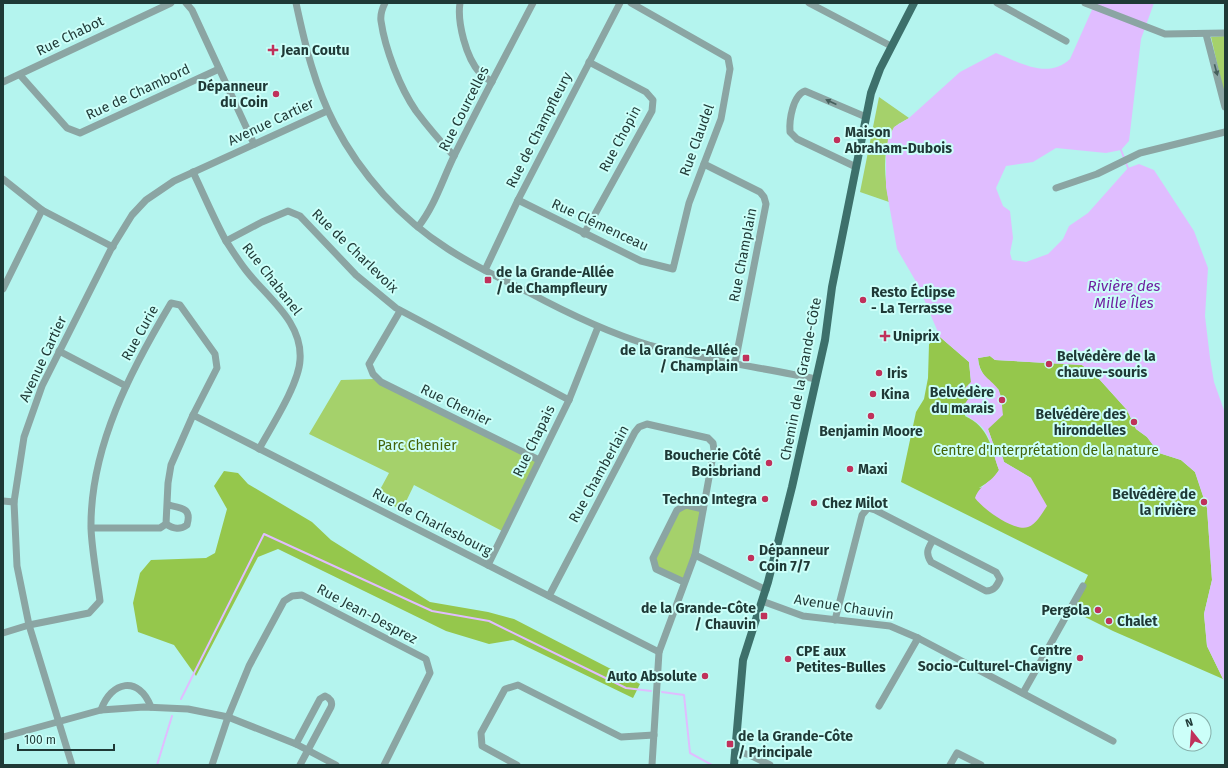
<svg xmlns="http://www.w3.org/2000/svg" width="1228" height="768" font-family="'Fira Sans',sans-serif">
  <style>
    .green { fill: #a5d16b }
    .forest { fill: #95c74c }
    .water { fill: #e0bdff }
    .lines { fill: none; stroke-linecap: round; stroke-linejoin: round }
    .stream { stroke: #e0bdff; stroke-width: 2 }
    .minor { stroke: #8ba5a3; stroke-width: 7 }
    .major { stroke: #3d706b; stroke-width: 8 }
    .oneway { fill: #455f5c }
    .poi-dot { fill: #c0315b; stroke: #ccfff9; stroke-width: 1.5 }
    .labels { text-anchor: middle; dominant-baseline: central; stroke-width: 4; stroke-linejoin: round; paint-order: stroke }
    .street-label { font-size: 14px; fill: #1f3936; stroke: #ccfff9 }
    .poi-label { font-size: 14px; font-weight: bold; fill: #1f3936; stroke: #ccfff9; text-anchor: start }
    .park-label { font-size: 14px; fill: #436208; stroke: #ccfff9 }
    .water-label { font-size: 15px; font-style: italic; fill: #7021a0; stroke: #ccfff9 }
  </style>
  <rect width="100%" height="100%" fill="#b4f4ee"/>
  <g class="green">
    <path d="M1225,36v62l-14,-61z"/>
    <path d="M879,97l30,21c-5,3 -12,6 -15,10 -13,20 -9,52 -5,74l-29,-10z"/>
    <path d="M374,379l165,81 -35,72 -90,-47 -12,25 -26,-13 13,-24 -80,-39 32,-54z"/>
    <path d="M686,505l17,4 -8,46 -11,27 -28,-13 -3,-11 24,-48z"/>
  </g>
  <g class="forest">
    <path d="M940,337l29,25 2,20 -6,34c24,11 26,31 34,54l-6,9 -14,9 52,-10 -27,-16 -3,-10 -7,-6 -6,-17 11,-39c-11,-9 -20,-17 -21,-32l12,-2 5,4 87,5 18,15 27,30 9,19 11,8 12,16 22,7 14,12 12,36 5,72 -8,34 3,32 16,33 -110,-48 -42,-21 17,-35 -187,-93 15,-70 8,-13 4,-21 1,-34z"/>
    <path d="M224,471l14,2 10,11 64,38 19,18 99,62 58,10 26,7 126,65 -7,14 -120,-58 -24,4 -43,-13 -168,-82 -20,8 -62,119 -22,-31 -36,-13 -5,-29 7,-30 11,-13 55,-2 9,-5 12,-44 -13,-23z"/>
  </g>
  <path class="water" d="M1095,3h59l-13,36 -12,102 -8,9 -15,3 -50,-5 -23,14 -27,4 -10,22 7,18 7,5 3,27 -3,15 2,7 14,2 22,-8 15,-15 6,-13 19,-13 40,-45 11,-4 15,6 40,61 14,37 -3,48 5,42 4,24 11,31v270l-18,-37 -3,-32 8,-34 -5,-72 -12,-36 -14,-12 -22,-7 -12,-16 -11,-8 -9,-19 -27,-30 -18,-15 -87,-5 -5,-4 -12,2c1,18 11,19 20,31 4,6 4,19 5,26l-15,14 6,17 7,6 3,10 27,16 16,28c-5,7 -10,18 -19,21 -14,5 -45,-18 -53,-29 6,-15 15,-14 24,-28 -5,-12 -7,-28 -14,-39 -6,-10 -18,-12 -24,-22l8,-11 -5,-9 7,-7 -2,-20 -29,-25 -22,-52 -21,-36 -11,-62v-31l2,-17 6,-12 15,-9 51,-46 36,-19c23,9 52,27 74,6z"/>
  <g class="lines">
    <g class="stream">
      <path d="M1121,150l7,18"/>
      <path d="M662,692l22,3 6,58 22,12"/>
      <path d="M181,699l83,-165 168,77 57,10 137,67 25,3"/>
      <path d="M157,765l15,-49"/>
    </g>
    <g class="minor">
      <path d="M186,3l6,7 62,134"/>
      <path d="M296,3c9,42 19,84 39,122 26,50 66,94 113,124 26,17 53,30 80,43 39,21 78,40 121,53 54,15 111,22 167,34"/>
      <path d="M385,3c-3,6 -5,11 -4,18 4,28 19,67 35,90 12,16 25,31 38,45"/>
      <path d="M460,3c-3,19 6,55 20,70 3,3 8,6 12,9"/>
      <path d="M809,3l82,43"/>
      <path d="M997,3l69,38"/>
      <path d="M1085,3l80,31 60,-1"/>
      <path d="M1206,34l19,73"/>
      <path d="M20,75l47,53 13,5 139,-64"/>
      <path d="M3,82l168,-79"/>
      <path d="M704,164l56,28 4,5 2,7 -31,159"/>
      <path d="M856,167l-59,-28 -7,-7c-1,-12 3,-37 15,-41l61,26"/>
      <path d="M193,172c11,23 21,47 33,69 6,9 12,19 19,28 21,28 58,52 55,91 -1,24 -29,67 -41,89"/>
      <path d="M3,179l39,31 71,37"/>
      <path d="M1056,188l41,-14 43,-21 85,-21"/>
      <path d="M518,200l123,61 32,8 16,-66 32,-84 9,-50 -2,-11 -97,-55"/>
      <path d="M418,227c17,-21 25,-49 37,-73 25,-51 52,-101 78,-151"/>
      <path d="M584,234l68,-123 1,-11 -7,-8 -57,-30"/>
      <path d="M226,241l36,-19 26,-11 12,5 56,59 40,33 173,92"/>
      <path d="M485,270l33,-70 102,-197"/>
      <path d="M3,289l39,-79"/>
      <path d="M400,311l-31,53 4,10 8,8 158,78"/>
      <path d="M59,351l67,35"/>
      <path d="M193,415l466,237"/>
      <path d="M3,501l11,1"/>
      <path d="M166,524c8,5 14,6 21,1 5,-17 -5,-17 -19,-20"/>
      <path d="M695,555l71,35"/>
      <path d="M488,565l81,-165 29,-73"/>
      <path d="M684,582l-28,-13 -3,-11 24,-48 9,-5 17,4"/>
      <path d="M549,596l86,-164 4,-5 8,-3 61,14 5,5 1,7 -19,105 -36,97 -7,113"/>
      <path d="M762,601l41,15 87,10 28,12 195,103"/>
      <path d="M835,620l27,-105 6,-7 7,2 121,62 4,7c-3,7 -6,12 -14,12l-55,-29c-6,-9 -3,-14 2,-22"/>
      <path d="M3,633l26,-8 60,-12 11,-12c-3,-24 -8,-49 -9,-73 -1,-81 40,-158 80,-225l9,2 35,49 2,14 -24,47 -22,50 -3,18 -2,41 -6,4h-69"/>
      <path d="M1023,693l60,-107"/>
      <path d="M879,706l39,-68"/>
      <path d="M101,710c10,-29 38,-35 50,-3"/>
      <path d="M3,737l98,-27 43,-3 44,2 40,8 68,27 40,21"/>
      <path d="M296,744l24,-45 5,-3c5,2 8,6 6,11l-31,58"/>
      <path d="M736,751l14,4 20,10"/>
      <path d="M72,765l-43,-140 -12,-59 -3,-64 10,-65 18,-51 69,-137 21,-34 14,-15 28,-19 153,-70"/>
      <path d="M212,765l16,-48 21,-51 35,-65 8,-5 10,-1 124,64 4,14 -46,92"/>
      <path d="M517,765l-35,-19 -1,-13 24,-44 13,-4 103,52 33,-2"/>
      <path d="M950,765l7,-12 24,12"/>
    </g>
    <path class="major" d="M734,765l9,-105 25,-78 24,-95 33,-147 7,-53 39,-194 9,-24 34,-66"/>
  </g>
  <defs><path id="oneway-solid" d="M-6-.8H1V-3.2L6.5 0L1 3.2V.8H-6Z"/></defs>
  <g class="oneway">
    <use href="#oneway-solid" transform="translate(1216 70) rotate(75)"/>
    <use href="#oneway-solid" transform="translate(831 102) rotate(-155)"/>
  </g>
  <g class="poi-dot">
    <path d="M271 44h4v4h4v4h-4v4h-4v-4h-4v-4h4z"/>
    <circle cx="276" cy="94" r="4"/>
    <circle cx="837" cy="140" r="4"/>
    <rect x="484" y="276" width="8" height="8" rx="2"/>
    <circle cx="863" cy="300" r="4"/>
    <path d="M883 330h4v4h4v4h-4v4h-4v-4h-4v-4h4z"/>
    <rect x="742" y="354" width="8" height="8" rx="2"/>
    <circle cx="1049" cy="364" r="4"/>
    <circle cx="879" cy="373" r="4"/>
    <circle cx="873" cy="394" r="4"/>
    <circle cx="1002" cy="400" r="4"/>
    <circle cx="871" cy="416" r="4"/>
    <circle cx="1134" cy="422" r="4"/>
    <circle cx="769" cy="463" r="4"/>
    <circle cx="850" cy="469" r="4"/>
    <circle cx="765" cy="499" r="4"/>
    <circle cx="1204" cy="502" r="4"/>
    <circle cx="814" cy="503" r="4"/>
    <circle cx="751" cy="558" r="4"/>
    <circle cx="1098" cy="610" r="4"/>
    <rect x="760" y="612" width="8" height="8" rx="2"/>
    <circle cx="1109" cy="621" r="4"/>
    <circle cx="1080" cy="658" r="4"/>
    <circle cx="788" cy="659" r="4"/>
    <circle cx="705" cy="676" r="4"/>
    <rect x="726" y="740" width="8" height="8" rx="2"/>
  </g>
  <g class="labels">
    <g class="street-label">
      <text transform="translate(70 36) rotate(-26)">Rue Chabot</text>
      <text transform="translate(138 92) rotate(-25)">Rue de Chambord</text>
      <text transform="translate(464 109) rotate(-63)">Rue Courcelles</text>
      <text transform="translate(271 122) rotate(-25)">Avenue Cartier</text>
      <text transform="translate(539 130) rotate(-63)">Rue de Champfleury</text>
      <text transform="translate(620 139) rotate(-62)">Rue Chopin</text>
      <text transform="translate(697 140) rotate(-70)">Rue Claudel</text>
      <text transform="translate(600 225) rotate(25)">Rue Clémenceau</text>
      <text transform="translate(355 251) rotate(44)">Rue de Charlevoix</text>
      <text transform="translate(743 255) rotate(-79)">Rue Champlain</text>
      <text transform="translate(272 279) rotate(52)">Rue Chabanel</text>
      <text transform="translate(140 333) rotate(-61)">Rue Curie</text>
      <text transform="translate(43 359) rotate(-65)">Avenue Cartier</text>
      <text transform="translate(801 379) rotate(-79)">Chemin de la Grande-Côte</text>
      <text transform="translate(456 405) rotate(26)">Rue Chenier</text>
      <text transform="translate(534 441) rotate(-64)">Rue Chapais</text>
      <text transform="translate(599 474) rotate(-61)">Rue Chamberlain</text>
      <text transform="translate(432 522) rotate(27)">Rue de Charlesbourg</text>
      <text transform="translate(844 607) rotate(9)">Avenue Chauvin</text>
      <text transform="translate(367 614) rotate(28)">Rue Jean-Desprez</text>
    </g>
    <g class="poi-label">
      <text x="281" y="50">Jean Coutu</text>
      <text x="268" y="86" text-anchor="end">Dépanneur<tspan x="268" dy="16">du Coin</tspan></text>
      <text x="845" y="132">Maison<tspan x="845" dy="16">Abraham-Dubois</tspan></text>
      <text x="496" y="272">de la Grande-Allée<tspan x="496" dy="16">/ de Champfleury</tspan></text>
      <text x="871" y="292">Resto Éclipse<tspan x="871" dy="16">- La Terrasse</tspan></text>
      <text x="893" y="336">Uniprix</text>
      <text x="738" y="350" text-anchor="end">de la Grande-Allée<tspan x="738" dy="16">/ Champlain</tspan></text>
      <text x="1057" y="356">Belvédère de la<tspan x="1057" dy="16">chauve-souris</tspan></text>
      <text x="887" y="373">Iris</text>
      <text x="994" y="392" text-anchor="end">Belvédère<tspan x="994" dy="16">du marais</tspan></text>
      <text x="881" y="394">Kina</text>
      <text x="1126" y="414" text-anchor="end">Belvédère des<tspan x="1126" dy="16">hirondelles</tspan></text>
      <text x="871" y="431" text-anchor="middle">Benjamin Moore</text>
      <text x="761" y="455" text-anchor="end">Boucherie Côté<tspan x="761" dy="16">Boisbriand</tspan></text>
      <text x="858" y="469">Maxi</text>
      <text x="1196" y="494" text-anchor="end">Belvédère de<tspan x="1196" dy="16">la rivière</tspan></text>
      <text x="757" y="499" text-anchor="end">Techno Integra</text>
      <text x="822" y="503">Chez Milot</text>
      <text x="759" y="550">Dépanneur<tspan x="759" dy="16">Coin 7/7</tspan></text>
      <text x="756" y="608" text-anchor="end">de la Grande-Côte<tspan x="756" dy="16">/ Chauvin</tspan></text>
      <text x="1090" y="610" text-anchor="end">Pergola</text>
      <text x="1117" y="621">Chalet</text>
      <text x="1072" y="650" text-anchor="end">Centre<tspan x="1072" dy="16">Socio-Culturel-Chavigny</tspan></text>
      <text x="796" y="651">CPE aux<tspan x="796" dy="16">Petites-Bulles</tspan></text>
      <text x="697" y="676" text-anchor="end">Auto Absolute</text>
      <text x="738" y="736">de la Grande-Côte<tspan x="738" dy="16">/ Principale</tspan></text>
    </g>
    <g class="park-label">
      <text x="417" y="445">Parc Chenier</text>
      <text x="1046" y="450">Centre d'Interprétation de la nature</text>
    </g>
    <g class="water-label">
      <text x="1124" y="286">Rivière des<tspan x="1124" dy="17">Mille Îles</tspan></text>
    </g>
  </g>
  <rect width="1228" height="768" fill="none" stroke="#1f3936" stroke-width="8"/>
  <g transform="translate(1192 732) rotate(343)"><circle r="19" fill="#ccfff9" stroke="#87b0ab"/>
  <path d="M0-3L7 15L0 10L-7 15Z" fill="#c0315b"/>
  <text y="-6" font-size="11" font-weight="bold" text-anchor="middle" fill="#1f3936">N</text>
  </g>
  <path d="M18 744v6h96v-6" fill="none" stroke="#1f3936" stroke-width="2"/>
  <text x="24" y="744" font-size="12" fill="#1f3936" stroke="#ccfff9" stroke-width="3" paint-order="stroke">100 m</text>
</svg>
